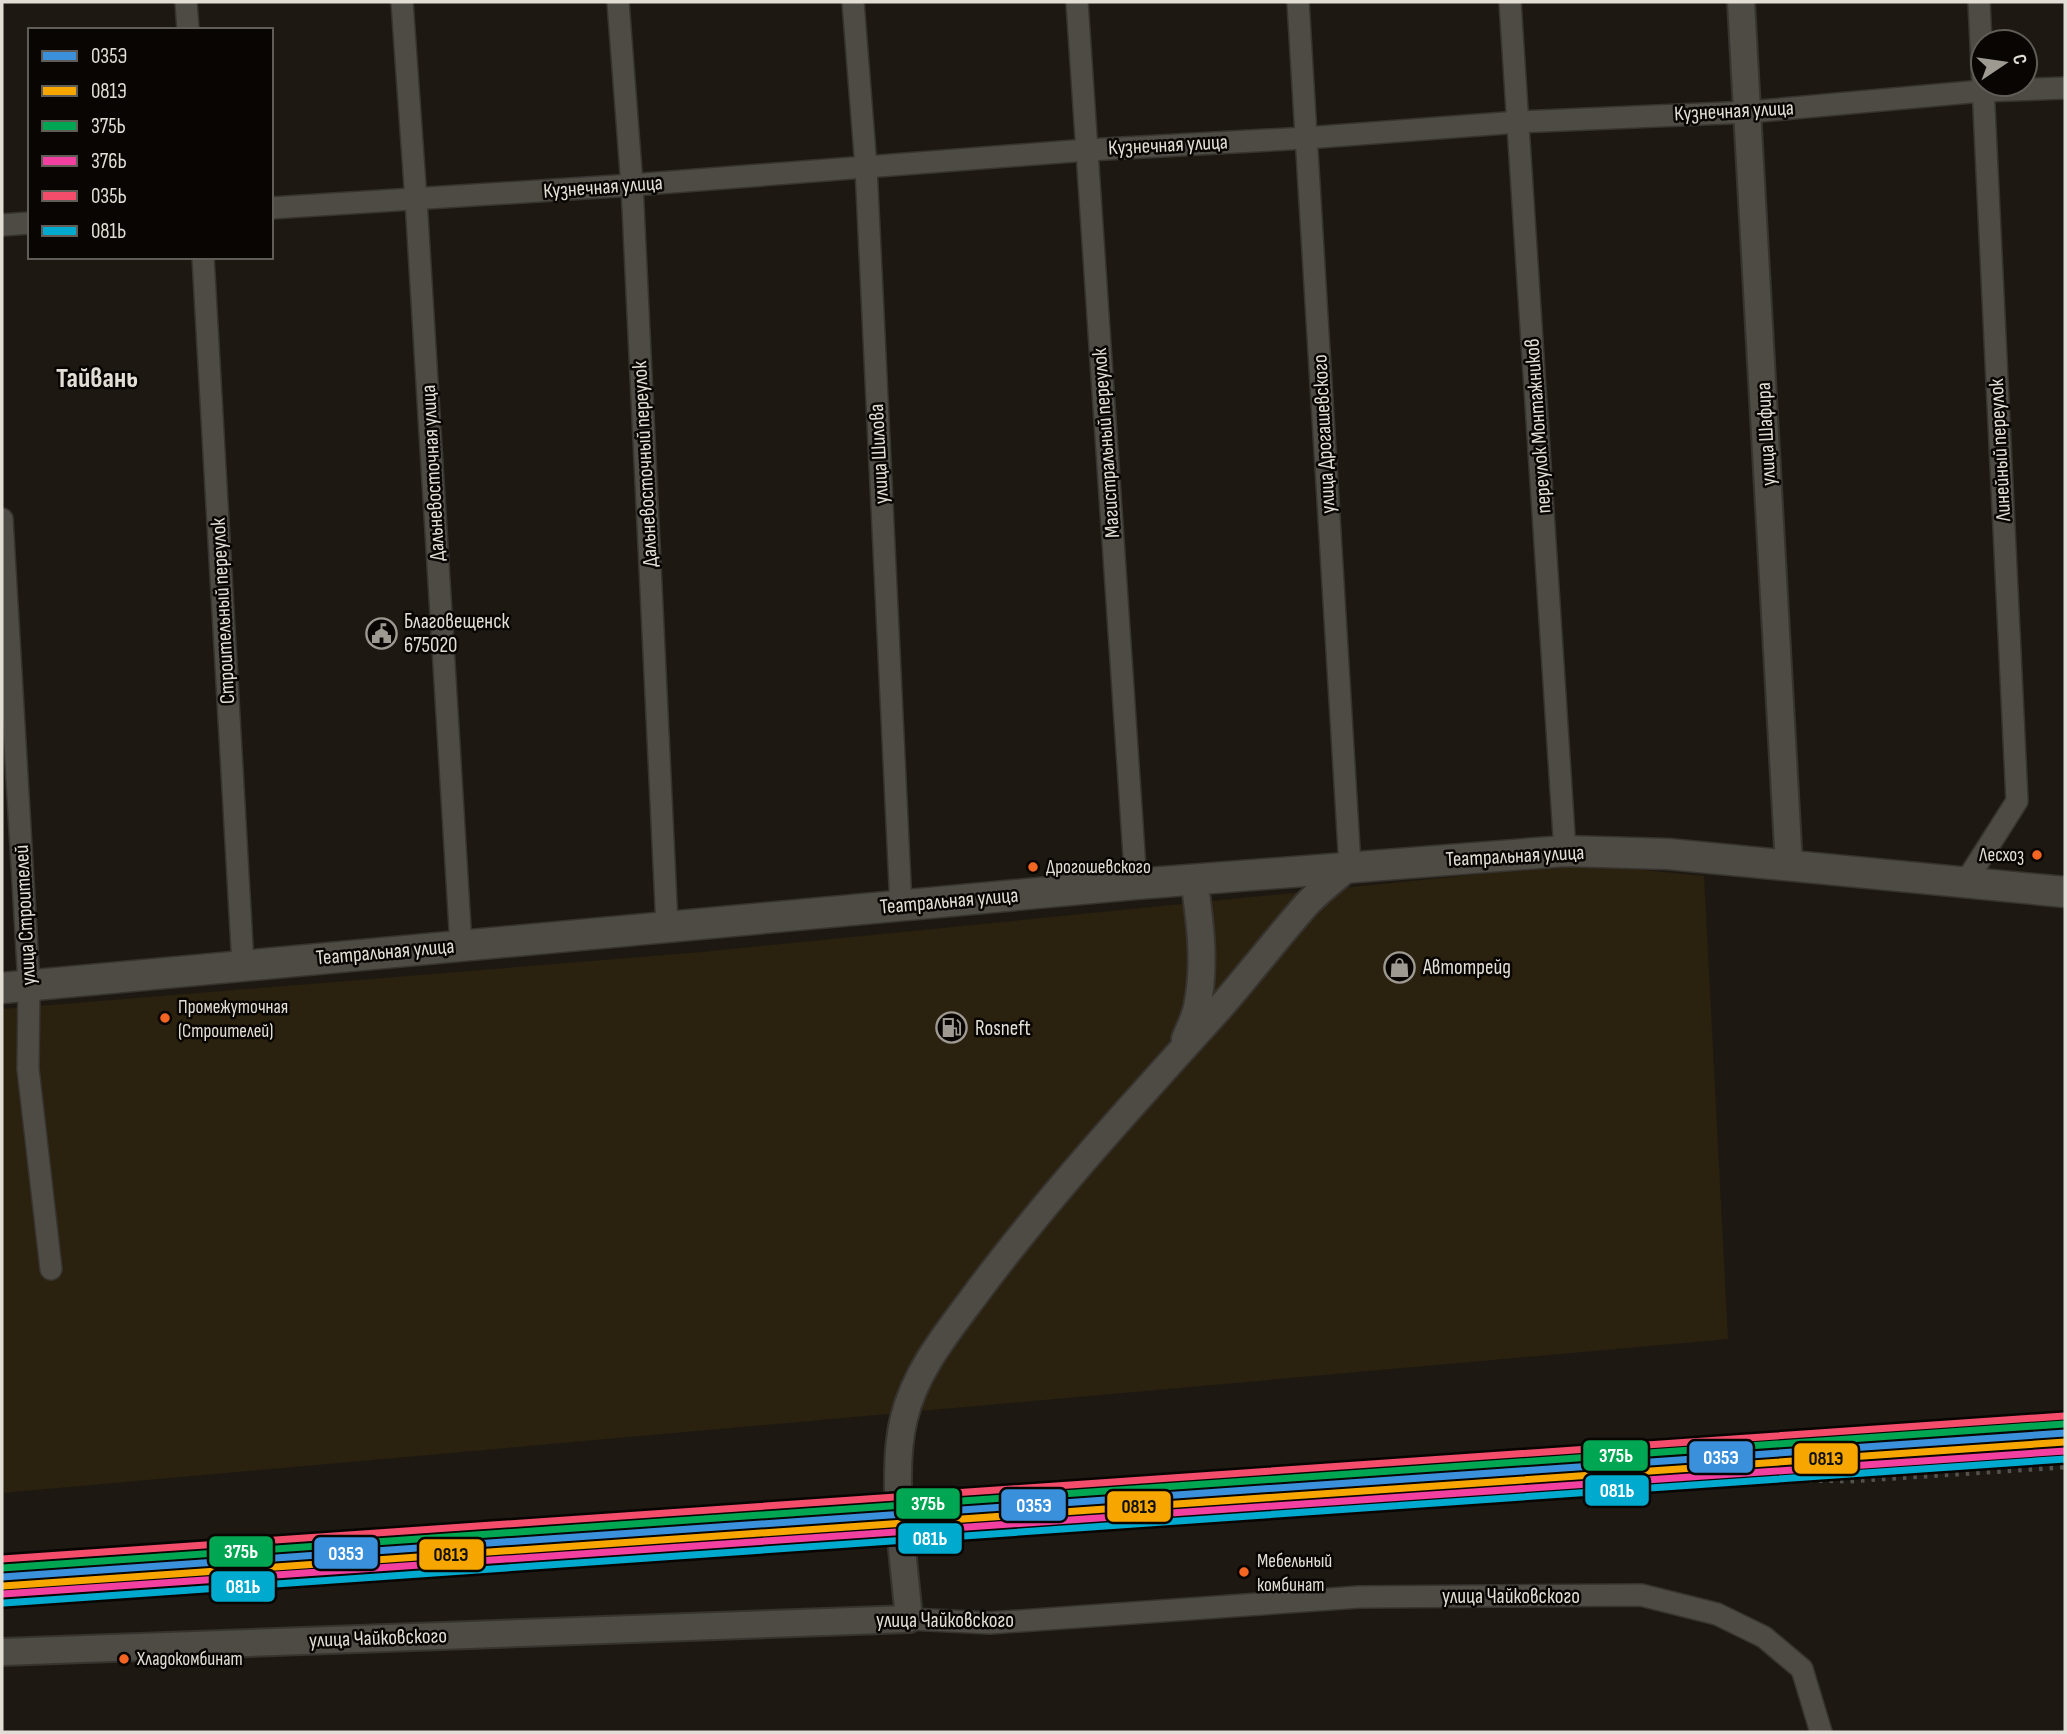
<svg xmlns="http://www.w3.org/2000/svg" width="2067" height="1734" font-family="'Sofia Sans Condensed',sans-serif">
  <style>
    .built { fill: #2a210f }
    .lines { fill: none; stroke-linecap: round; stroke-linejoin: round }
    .minor-casing { stroke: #37332f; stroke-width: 24 }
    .tertiary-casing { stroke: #37332f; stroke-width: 30 }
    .secondary-casing { stroke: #37332f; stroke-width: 33 }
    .minor { stroke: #4e4b45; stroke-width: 21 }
    .tertiary { stroke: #4e4b45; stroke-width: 26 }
    .secondary { stroke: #4e4b45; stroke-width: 30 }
    .rail { stroke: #54524e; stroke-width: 5; stroke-dasharray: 3.5 7; stroke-linecap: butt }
    .rail-1-casing { stroke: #080502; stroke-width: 12 }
    .rail-2-casing { stroke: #080502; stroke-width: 12 }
    .rail-3-casing { stroke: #080502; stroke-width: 12 }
    .rail-4-casing { stroke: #080502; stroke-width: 12 }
    .rail-5-casing { stroke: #080502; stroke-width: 12 }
    .rail-6-casing { stroke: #080502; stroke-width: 12 }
    .rail-1 { stroke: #3a90db; stroke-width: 7 }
    .rail-2 { stroke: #f7a600; stroke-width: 7 }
    .rail-3 { stroke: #00a651; stroke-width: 7 }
    .rail-4 { stroke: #f240a1; stroke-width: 7 }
    .rail-5 { stroke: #f44d6c; stroke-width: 7 }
    .rail-6 { stroke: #00a9ce; stroke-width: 7 }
    .bus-dot { fill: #f26522; stroke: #080502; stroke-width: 2.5 }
    .labels { text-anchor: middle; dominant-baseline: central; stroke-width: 5; stroke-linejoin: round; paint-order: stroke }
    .bus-label { font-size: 19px; fill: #e3ded5; stroke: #080502; text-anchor: start }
    .street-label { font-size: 21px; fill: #e3ded5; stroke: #080502 }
    .poi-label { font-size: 21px; fill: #e3ded5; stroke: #080502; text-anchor: start }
    .district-label { font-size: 28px; font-weight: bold; fill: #e3ded5; stroke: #080502 }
    .line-badge { stroke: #080502; stroke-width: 2.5 }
    .badge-label { font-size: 19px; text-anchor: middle; font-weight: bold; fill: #fff }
    .pale-badge-label { font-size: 19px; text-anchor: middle; font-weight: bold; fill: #111 }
  </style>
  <rect width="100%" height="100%" fill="#1d1912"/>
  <path class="built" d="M1582,864l122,12 24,463 -1726,154v-484l700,-57z"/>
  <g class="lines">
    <defs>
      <g id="minor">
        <path d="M186,2l2,28"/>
        <path d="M402,2l14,198 45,745"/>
        <path d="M618,2l14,183 35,741"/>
        <path d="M853,2l13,165 35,739"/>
        <path d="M1077,2l59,882"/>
        <path d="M1298,2l52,864"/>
        <path d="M1510,2l55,849"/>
        <path d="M271,208l361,-23 455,-35 219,-12 213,-16 230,-10 233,-21 83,-3"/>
        <path d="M2,225l28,-2"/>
        <path d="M203,257l40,708"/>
        <path d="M2,519l27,466 -1,84 23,200"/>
        <path d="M1965,883l52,-82 -38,-799"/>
        <path d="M909,1619l81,4 369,-26 282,-2 76,19 47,23 38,32 19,63"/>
      </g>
      <g id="tertiary">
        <path d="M1741,2l48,864"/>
        <path d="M1185,1039c4,-10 10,-21 12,-32 9,-42 3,-86 -3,-128"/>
        <path d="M2,1652l907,-33c-5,-59 -19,-145 -5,-201 12,-50 47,-90 77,-131 73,-97 155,-186 237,-277 30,-34 58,-71 88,-105 13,-14 29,-26 44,-39"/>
      </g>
      <path id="secondary" d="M2,988l1134,-104 429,-33 103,3 397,38"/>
    </defs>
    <use href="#minor" class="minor-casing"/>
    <use href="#tertiary" class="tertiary-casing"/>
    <use href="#secondary" class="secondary-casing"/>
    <use href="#minor" class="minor"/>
    <use href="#tertiary" class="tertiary"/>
    <use href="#secondary" class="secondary"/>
    <g class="rail">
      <path d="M1798,1480l51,1 216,-14"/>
      <path d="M987,1509l176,6 902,-62"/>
    </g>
    <defs>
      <path id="rail-1" d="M2,1577l2063,-144"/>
      <path id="rail-2" d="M3,1586l2062,-144"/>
      <path id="rail-3" d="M2,1568l2062,-144"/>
      <path id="rail-4" d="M3,1594l2062,-143"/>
      <path id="rail-5" d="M2,1559l2062,-143"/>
      <path id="rail-6" d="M4,1603l2061,-144"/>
    </defs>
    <use href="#rail-1" class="rail-1-casing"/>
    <use href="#rail-2" class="rail-2-casing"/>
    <use href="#rail-3" class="rail-3-casing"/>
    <use href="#rail-4" class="rail-4-casing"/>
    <use href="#rail-5" class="rail-5-casing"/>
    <use href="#rail-6" class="rail-6-casing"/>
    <use href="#rail-1" class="rail-1"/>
    <use href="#rail-2" class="rail-2"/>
    <use href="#rail-3" class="rail-3"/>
    <use href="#rail-4" class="rail-4"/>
    <use href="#rail-5" class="rail-5"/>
    <use href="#rail-6" class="rail-6"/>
  </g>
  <defs>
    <symbol id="civic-ring" viewBox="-11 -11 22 22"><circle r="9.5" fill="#080502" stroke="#9e9991" stroke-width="1.5"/><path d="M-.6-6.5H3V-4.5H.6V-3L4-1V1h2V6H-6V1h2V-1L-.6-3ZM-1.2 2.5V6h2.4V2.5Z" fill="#9e9991"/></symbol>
    <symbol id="shop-ring" viewBox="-11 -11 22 22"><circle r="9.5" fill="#080502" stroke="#9e9991" stroke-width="1.5"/><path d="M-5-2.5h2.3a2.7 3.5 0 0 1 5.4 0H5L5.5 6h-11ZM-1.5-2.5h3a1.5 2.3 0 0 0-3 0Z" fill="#9e9991"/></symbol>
    <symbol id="fuel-ring" viewBox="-11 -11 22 22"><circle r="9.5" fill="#080502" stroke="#9e9991" stroke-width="1.5"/><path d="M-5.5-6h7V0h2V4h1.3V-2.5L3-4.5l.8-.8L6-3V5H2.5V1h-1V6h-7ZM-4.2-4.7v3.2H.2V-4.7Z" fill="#9e9991"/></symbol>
  </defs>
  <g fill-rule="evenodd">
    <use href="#civic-ring" x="364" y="616" width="35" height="35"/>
    <use href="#shop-ring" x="1382" y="950" width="35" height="35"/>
    <use href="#fuel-ring" x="934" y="1010" width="35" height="35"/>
  </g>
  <g class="bus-dot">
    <circle cx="2037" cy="855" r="6"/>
    <circle cx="1033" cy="867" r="6"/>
    <circle cx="165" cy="1018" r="6"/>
    <circle cx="1244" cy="1572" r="6"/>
    <circle cx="124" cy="1659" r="6"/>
  </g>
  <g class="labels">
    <g class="bus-label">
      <text x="2024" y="855" text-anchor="end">Лесхоз</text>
      <text x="1046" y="867">Дрогошевского</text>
      <text x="178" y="1007">Промежуточная<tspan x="178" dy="24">(Строителей)</tspan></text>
      <text x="1257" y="1561">Мебельный<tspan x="1257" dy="24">комбинат</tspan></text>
      <text x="137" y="1659">Хладокомбинат</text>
    </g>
    <g class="street-label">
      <text transform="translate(1734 111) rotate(-3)">Кузнечная улица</text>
      <text transform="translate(1168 145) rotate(-3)">Кузнечная улица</text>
      <text transform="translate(603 187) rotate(-4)">Кузнечная улица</text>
      <text transform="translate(1538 426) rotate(-94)">переулок Монтажников</text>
      <text transform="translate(1324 434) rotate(-93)">улица Дрогашевского</text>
      <text transform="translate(1766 434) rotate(-93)">улица Шафира</text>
      <text transform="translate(1106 443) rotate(-94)">Магистральный переулок</text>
      <text transform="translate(2000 450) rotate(-93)">Линейный переулок</text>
      <text transform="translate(879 454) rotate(-93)">улица Шилова</text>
      <text transform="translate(645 464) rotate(-93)">Дальневосточный переулок</text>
      <text transform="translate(433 473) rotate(-93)">Дальневосточная улица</text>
      <text transform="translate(223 611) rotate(-93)">Строительный переулок</text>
      <text transform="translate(1515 856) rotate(-3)">Театральная улица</text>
      <text transform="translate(949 901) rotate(-5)">Театральная улица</text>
      <text transform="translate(25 915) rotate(-93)">улица Строителей</text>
      <text transform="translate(385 952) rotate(-5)">Театральная улица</text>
      <text x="1511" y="1596">улица Чайковского</text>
      <text x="945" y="1620">улица Чайковского</text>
      <text transform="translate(378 1638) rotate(-2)">улица Чайковского</text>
    </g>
    <g class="poi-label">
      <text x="404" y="621">Благовещенск<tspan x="404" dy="24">675020</tspan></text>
      <text x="1423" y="967">Автотрейд</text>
      <text x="975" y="1028">Rosneft</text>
    </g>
    <g class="district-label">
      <text x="97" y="378">Тайвань</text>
    </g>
  </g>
  <g class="line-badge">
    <rect x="1582" y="1439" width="67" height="33" rx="7" fill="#00a651"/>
    <rect x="1688" y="1440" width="66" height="34" rx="7" fill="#3a90db"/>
    <rect x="1793" y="1442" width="66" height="33" rx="7" fill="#f7a600"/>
    <rect x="1584" y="1474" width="66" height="33" rx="7" fill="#00a9ce"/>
    <rect x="895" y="1487" width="66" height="33" rx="7" fill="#00a651"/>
    <rect x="1000" y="1488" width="67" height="34" rx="7" fill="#3a90db"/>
    <rect x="1106" y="1490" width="66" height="33" rx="7" fill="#f7a600"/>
    <rect x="897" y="1522" width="66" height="33" rx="7" fill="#00a9ce"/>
    <rect x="208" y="1535" width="66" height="33" rx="7" fill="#00a651"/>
    <rect x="313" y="1536" width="66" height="34" rx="7" fill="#3a90db"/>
    <rect x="418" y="1538" width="67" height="33" rx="7" fill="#f7a600"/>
    <rect x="210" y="1570" width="66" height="33" rx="7" fill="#00a9ce"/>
  </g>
  <g class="badge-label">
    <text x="1616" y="1462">375Ь</text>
    <text x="1721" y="1464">035Э</text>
    <text x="1617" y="1497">081Ь</text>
    <text x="928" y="1510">375Ь</text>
    <text x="1034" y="1512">035Э</text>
    <text x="930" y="1545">081Ь</text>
    <text x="241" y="1558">375Ь</text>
    <text x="346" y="1560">035Э</text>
    <text x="243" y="1593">081Ь</text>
  </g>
  <g class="pale-badge-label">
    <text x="1826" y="1465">081Э</text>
    <text x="1139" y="1513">081Э</text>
    <text x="451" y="1561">081Э</text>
  </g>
  <rect width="2067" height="1734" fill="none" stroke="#e3ded5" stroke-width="7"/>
  <rect x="28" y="28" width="245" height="231" fill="#080502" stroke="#605c56" stroke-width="2"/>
  <rect x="42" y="51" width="35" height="10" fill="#3a90db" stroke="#605c56" stroke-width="2"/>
  <text x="91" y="63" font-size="21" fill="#e3ded5">035Э</text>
  <rect x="42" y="86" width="35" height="10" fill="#f7a600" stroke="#605c56" stroke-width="2"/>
  <text x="91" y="98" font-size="21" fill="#e3ded5">081Э</text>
  <rect x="42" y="121" width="35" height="10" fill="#00a651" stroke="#605c56" stroke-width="2"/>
  <text x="91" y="133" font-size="21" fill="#e3ded5">375Ь</text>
  <rect x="42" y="156" width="35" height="10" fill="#f240a1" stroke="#605c56" stroke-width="2"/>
  <text x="91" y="168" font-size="21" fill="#e3ded5">376Ь</text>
  <rect x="42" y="191" width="35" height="10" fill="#f44d6c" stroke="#605c56" stroke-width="2"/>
  <text x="91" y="203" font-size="21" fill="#e3ded5">035Ь</text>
  <rect x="42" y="226" width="35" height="10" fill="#00a9ce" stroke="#605c56" stroke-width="2"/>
  <text x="91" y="238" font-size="21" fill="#e3ded5">081Ь</text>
  <g transform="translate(2004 63) rotate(77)"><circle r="33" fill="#080502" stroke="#605c56" stroke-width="2"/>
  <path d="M0-5L12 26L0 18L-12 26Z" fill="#9e9991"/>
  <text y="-10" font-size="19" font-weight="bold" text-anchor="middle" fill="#e3ded5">С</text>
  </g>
</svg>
